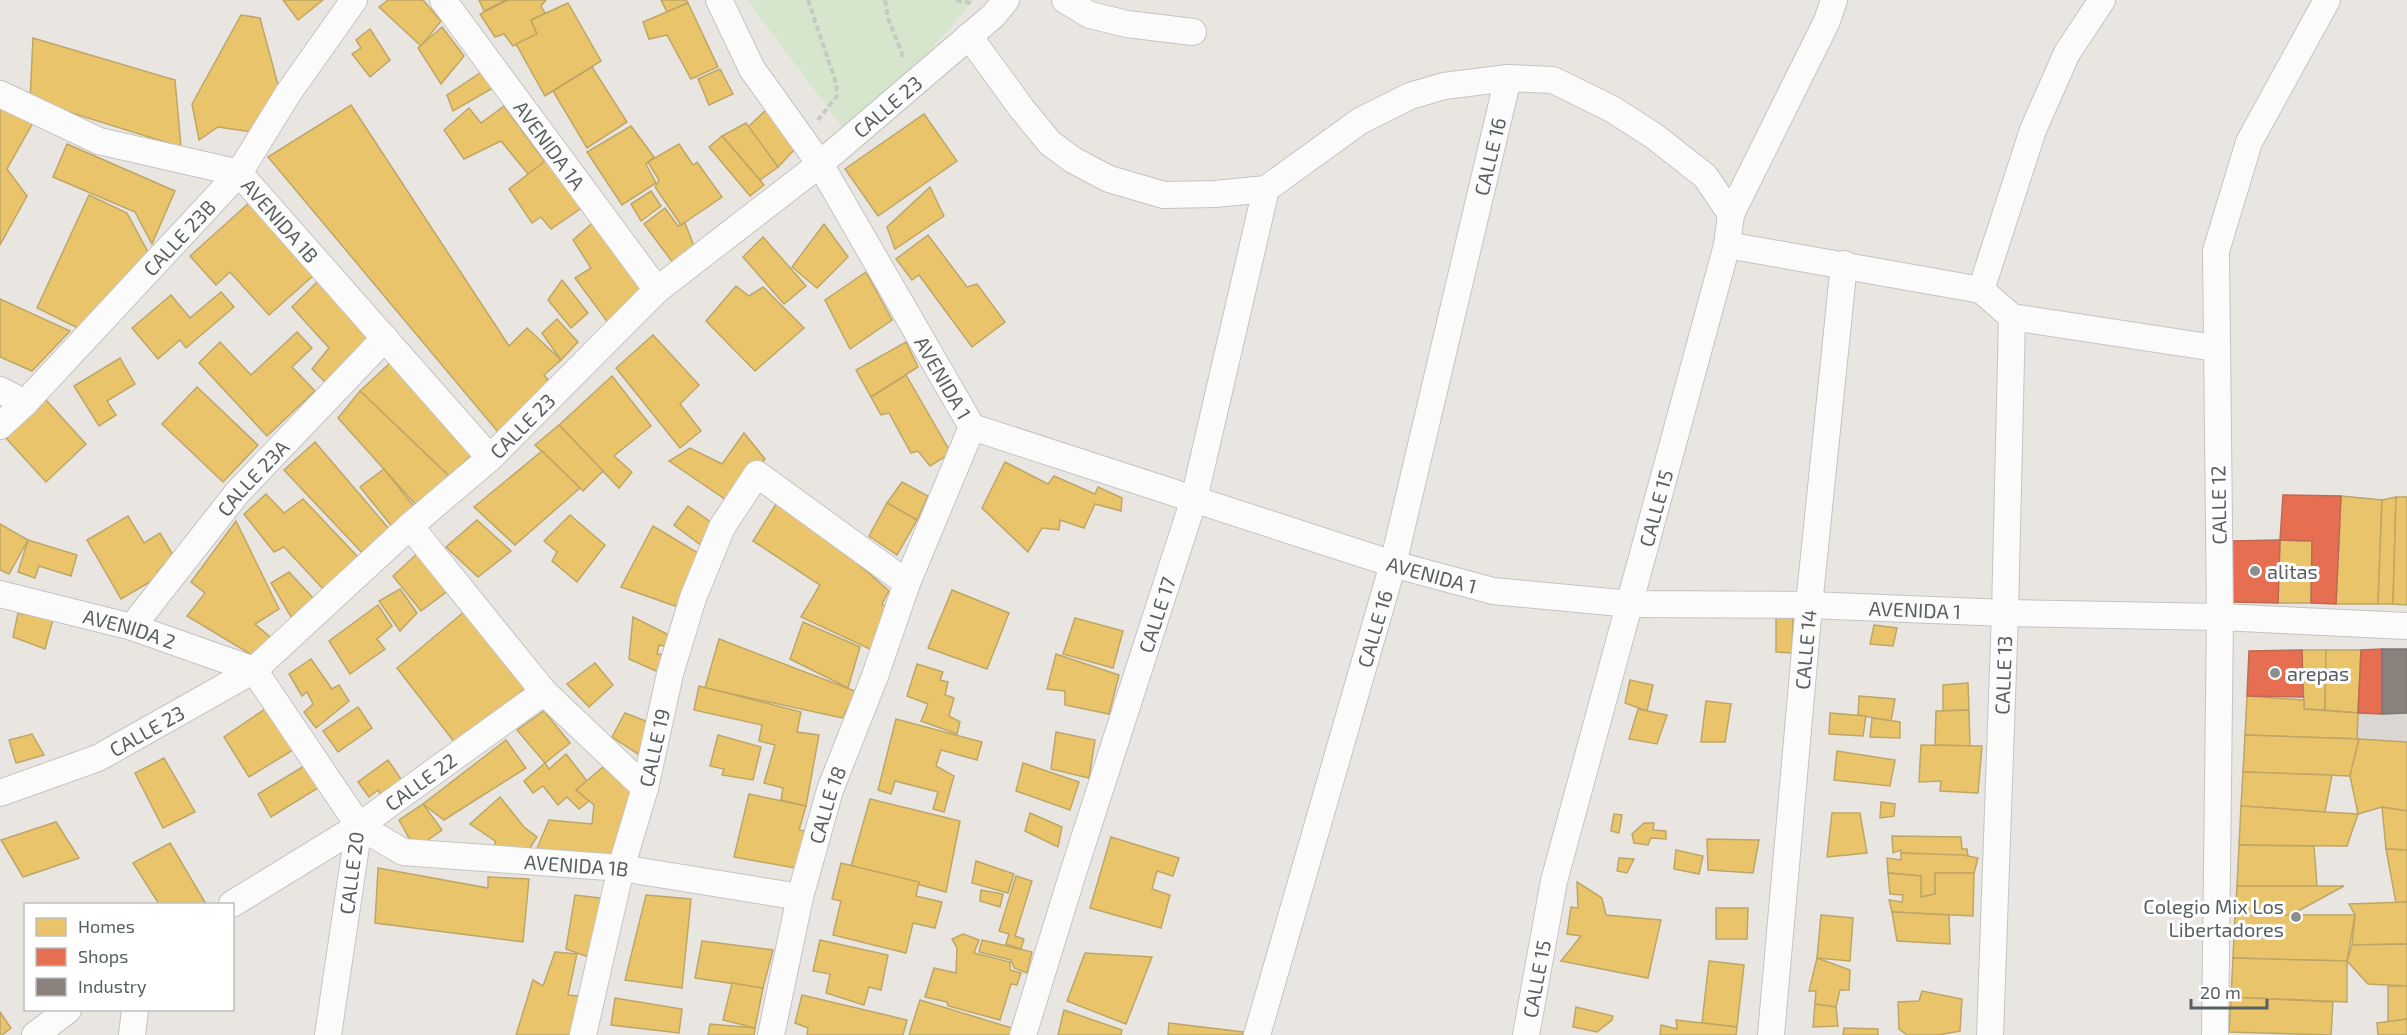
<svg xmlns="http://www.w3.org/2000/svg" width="2407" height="1035" font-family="'Exo 2',sans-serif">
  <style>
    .industrial { fill: #dad6d3 }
    .green { fill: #d6e6cc }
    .homes { fill: #e9c46a; stroke: #bea667; stroke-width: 1.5 }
    .shops { fill: #e76f51; stroke: #bc6a56; stroke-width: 1.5 }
    .industry { fill: #8a817c; stroke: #7b7774; stroke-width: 1.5 }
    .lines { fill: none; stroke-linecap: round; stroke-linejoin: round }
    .minor-casing { stroke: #c4c4c3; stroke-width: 28 }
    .path { stroke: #c4cbc5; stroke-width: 4; stroke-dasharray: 6 3; stroke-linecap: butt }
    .minor { stroke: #fcfbfb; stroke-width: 26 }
    .poi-dot { fill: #8b8e8e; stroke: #fff; stroke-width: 2 }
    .labels { text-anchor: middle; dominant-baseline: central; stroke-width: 6; stroke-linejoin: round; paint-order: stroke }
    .street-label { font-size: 20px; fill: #585f61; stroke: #fff }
    .poi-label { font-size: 20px; fill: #585f61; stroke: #fff; text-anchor: start }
  </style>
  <rect width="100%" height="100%" fill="#e9e6e2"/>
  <path class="industrial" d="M2358,713h49v29l-50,-3z"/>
  <path class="green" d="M747,0h227l-46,53 -85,75z"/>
  <g class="homes">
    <path d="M283,0h40l-25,20z"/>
    <path d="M388,0h35l18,21 -20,25 -42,-39z"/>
    <path d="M479,0h27l-22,11z"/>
    <path d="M508,0h38l-5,6 4,7 -14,7 6,14 -24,12 -9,-12 -9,3 -15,-23z"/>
    <path d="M661,0h25l2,3 -21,9z"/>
    <path d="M568,3l33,58 -56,35 -29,-52 21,-10 -6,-14z"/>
    <path d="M688,3l30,64 -27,12 -24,-44 -18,4 -6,-17z"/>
    <path d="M241,15l19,3 21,78 -29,36 -34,-5 -19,13 -7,-36z"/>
    <path d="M442,27l22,29 -23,28 -23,-36z"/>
    <path d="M370,29l20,31 -20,17 -18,-23 9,-6 -5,-8z"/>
    <path d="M33,38l142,42 6,67 -151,-47z"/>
    <path d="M592,67l35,55 -40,26 -34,-57z"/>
    <path d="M720,69l13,25 -24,11 -11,-26z"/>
    <path d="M483,71l15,14 -45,26 -6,-16z"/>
    <path d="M0,99l35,20 -28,50 20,27 -27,49z"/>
    <path d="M351,105l158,241 18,-18 34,32 -17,15 11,13 -52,50 -235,-281z"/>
    <path d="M504,106l41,56 -17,12 -27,-33 -37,18 -20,-29 25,-22 12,15z"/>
    <path d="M767,109l29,39 -18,19 -30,-40z"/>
    <path d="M924,114l33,47 -79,55 -33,-47z"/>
    <path d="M746,123l32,44 -18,13 -38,-44z"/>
    <path d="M631,126l23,31 -8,7 10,19 -34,22 -35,-53z"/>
    <path d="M722,136l42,49 -14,11 -41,-49z"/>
    <path d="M67,144l108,47 -23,53 -17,-32 -82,-35z"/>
    <path d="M679,144l14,21 4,-3 25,35 -41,28 -26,-38 4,-7 -11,-18z"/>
    <path d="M549,158l34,49 -32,22 -10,-12 -9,6 -23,-34z"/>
    <path d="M930,187l14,29 -49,33 -8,-22z"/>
    <path d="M651,191l10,15 -20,15 -10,-17z"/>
    <path d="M89,195l38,18 22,41 -65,77 -47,-23z"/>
    <path d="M250,202l64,73 -45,40 -39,-43 -14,13 -26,-29z"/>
    <path d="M665,208l13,18 7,-3 11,28 -20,16 -32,-43z"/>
    <path d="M597,219l56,70 -44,35 -34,-46 16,-10 -18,-28z"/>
    <path d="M824,224l24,33 -31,31 -25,-21z"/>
    <path d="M928,235l39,52 10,-3 28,38 -33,25 -53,-72 -7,5 -16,-21z"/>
    <path d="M763,237l43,49 -22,18 -41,-47z"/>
    <path d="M866,272l26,48 -42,29 -25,-49z"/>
    <path d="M319,280l54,63 -44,43 -17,-17 17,-21 -37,-41z"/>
    <path d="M562,280l26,33 -17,15 -23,-28z"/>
    <path d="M736,286l13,10 14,-9 41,41 -49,43 -49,-50z"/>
    <path d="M221,292l13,15 -48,41 -6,-8 -22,19 -26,-31 39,-33 19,23z"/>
    <path d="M0,299l70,32 -38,40 -32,-14z"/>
    <path d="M557,319l21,23 -17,18 -19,-27z"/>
    <path d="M297,332l15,16 -20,19 23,24 -48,45 -68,-73 21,-21 31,33z"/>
    <path d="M653,335l46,50 -19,19 21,27 -21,17 -64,-80z"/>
    <path d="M906,342l12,25 -47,30 -15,-27z"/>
    <path d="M120,358l15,26 -28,17 9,14 -17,11 -25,-40z"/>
    <path d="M390,363l85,89 -26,24 -89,-85z"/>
    <path d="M906,375l45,78 -21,13 -12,-15 -7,2 -22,-40 -8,2 -10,-18z"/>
    <path d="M612,376l39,50 -37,30 18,16 -13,16 -60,-63z"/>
    <path d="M197,387l61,58 -35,37 -61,-58z"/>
    <path d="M360,391l89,85 -32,30 -79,-88z"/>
    <path d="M45,399l41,45 -40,38 -41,-45z"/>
    <path d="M559,425l44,46 -20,20 -48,-46z"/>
    <path d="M744,433l21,26 -36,43 -60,-41 21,-13 32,16z"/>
    <path d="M315,442l75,88 -25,26 -81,-86z"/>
    <path d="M542,451l38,37 -65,57 -41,-38z"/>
    <path d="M1005,462l43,22 6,-8 41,18 3,-7 24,11 -1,13 -26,-7 -11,24 -24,-8 -1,10 -17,-2 -14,24 -46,-44z"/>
    <path d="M384,469l32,40 -22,20 -34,-42z"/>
    <path d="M902,482l26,14 -11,24 -30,-17z"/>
    <path d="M266,494l18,19 19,-14 55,58 -33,34 -41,-44 -10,5 -30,-38z"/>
    <path d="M781,496l108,95 -7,13 10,7 -18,40 -73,-34 19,-32 -67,-44z"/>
    <path d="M2341,496l41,4 -4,104h-42z"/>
    <path d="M2396,497l-3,107h-15l4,-104z"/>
    <path d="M2396,497h11v108l-14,-1z"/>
    <path d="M887,503l30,17 -20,35 -28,-19z"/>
    <path d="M688,506l27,19 -13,21 -28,-21z"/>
    <path d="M570,515l35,30 -28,37 -25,-21 5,-9 -13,-11z"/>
    <path d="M128,516l16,27 16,-10 13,22 -16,17 3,4 -39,23 -34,-59z"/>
    <path d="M477,520l34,31 -33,26 -32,-30z"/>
    <path d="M236,521l43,88 -24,15 20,17 -18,17 -70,-42 18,-23 -14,-11z"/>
    <path d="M0,524l28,16 -19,34 -9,-4z"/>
    <path d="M653,526l50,30 -25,51 -57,-20z"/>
    <path d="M28,540l49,15 -6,21 -32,-10 -4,12 -17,-6z"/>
    <path d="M2280,540l32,1 -1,62h-33z"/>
    <path d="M420,551l29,39 -28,21 -28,-35z"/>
    <path d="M289,572l25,27 -23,18 -20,-34z"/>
    <path d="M400,589l17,24 -17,18 -21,-30z"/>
    <path d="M952,590l57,23 -22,56 -59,-21z"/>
    <path d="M378,605l14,21 -15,13 8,10 -35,25 -21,-33z"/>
    <path d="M465,611l61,77 -71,55 -58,-75z"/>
    <path d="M18,613l35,6 -8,30 -32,-12z"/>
    <path d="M633,617l34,17 1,13 -9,-2 -2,9 12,1 -4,20 -36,-16z"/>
    <path d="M1776,617l17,1 -1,35 -16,-1z"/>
    <path d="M1075,618l48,13 -10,37 -50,-14z"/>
    <path d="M803,622l57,25 -12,41 -58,-29z"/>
    <path d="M1874,625l23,3 -4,18 -23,-2z"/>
    <path d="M719,639l138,53 -15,26 -137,-30z"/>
    <path d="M2302,650h24l-1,60 -21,-1z"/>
    <path d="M2326,650h35l-3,63 -33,-3z"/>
    <path d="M1056,654l63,21 -10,39 -44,-9v-14l-18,-2z"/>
    <path d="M311,659l21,30 7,-4 10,16 -33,27 -12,-16 9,-8 -6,-12 -5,4 -13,-22z"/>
    <path d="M595,663l18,22 -24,22 -22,-23z"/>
    <path d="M917,664l26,8 -3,8 8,2 -3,13 9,3 -5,18 11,6 -3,12 -36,-13 7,-17 -21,-8z"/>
    <path d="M1630,680l23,5 -6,26 -22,-8z"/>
    <path d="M1968,683l1,27 -26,1v-26z"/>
    <path d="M699,686l102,26 -4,20 22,3 -13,71 -25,-6 2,-12 -19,-5 11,-38 -16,-4 3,-16 -68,-15z"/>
    <path d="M1859,696l36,3 -4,22 -33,-6z"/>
    <path d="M2247,696l57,4v9l54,4 -1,26 -112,-4z"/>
    <path d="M1706,701l25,3 -6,38h-24z"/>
    <path d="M358,707l14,21 -34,24 -15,-21z"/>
    <path d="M265,709l28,41 -44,27 -25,-40z"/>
    <path d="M1638,709l29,6 -10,29 -28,-5z"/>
    <path d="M1969,710l1,36 -35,-1 1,-34z"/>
    <path d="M544,711l26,32 -25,20 -28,-33z"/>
    <path d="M625,713l31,12 -15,31 -29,-19z"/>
    <path d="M1830,713l36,3 -3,20 -34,-2z"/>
    <path d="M1872,718l28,4v16l-30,-1z"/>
    <path d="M896,719l86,23 -5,18 -36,-10 -5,16 18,10 -10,36 -11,-3 5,-17 -43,-11 -4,13 -13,-4z"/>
    <path d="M1056,732l39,8 -6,38 -38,-9z"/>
    <path d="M32,734l12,21 -28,8 -7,-23z"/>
    <path d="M718,735l43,12 -8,33 -31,-5 2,-6 -14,-3z"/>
    <path d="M2245,735l114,4 -9,37 -107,-4z"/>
    <path d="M2359,739l48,3v69l-25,-4 -24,7 -8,-38z"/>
    <path d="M506,740l20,28 -82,52 -21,-16z"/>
    <path d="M1921,745l61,1 -4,47 -38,-2 1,-10 -22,1z"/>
    <path d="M1837,751l58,9 -5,26 -56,-6z"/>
    <path d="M566,754l21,27 -11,9 13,11 -10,8 -12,-12 -9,8 -15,-19 -10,7 -9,-12 21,-18 4,6z"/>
    <path d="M164,758l31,54 -32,16 -28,-55z"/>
    <path d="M388,760l13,19 -16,22 -7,-11 -9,7 -11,-15z"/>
    <path d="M309,763l9,25 -47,29 -13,-23z"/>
    <path d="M1023,763l56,19 -9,28 -54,-19z"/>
    <path d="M603,767l35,30 -25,62 -78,-6 14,-33 43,4 2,-19 -18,-15z"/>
    <path d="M2243,772l89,3 -7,37 -84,-6z"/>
    <path d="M749,794l57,12 -7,24 11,2 -10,37 -66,-12z"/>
    <path d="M500,797l24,30 13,10 -9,14 -32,2 -1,-12 -25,-17z"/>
    <path d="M870,799l90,22 -14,71 -95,-26z"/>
    <path d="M1881,802l14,2 -1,12 -14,2z"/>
    <path d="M423,804l19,26 -27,19 -16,-29z"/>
    <path d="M2241,806l84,6 33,2 -11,32 -108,-1z"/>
    <path d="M2382,807l25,4v39l-21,-1z"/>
    <path d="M1030,813l32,14 -4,20 -33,-16z"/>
    <path d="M1832,813h28l7,40 -40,4z"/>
    <path d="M1614,814l8,1 -3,18 -8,-2z"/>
    <path d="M56,822l23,36 -56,19 -22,-37z"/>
    <path d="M1644,823h10l-1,7 13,1v8l-15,-1 -3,7 -14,-2 -2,-9z"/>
    <path d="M1892,836l69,1 1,12h5l1,8 -67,-4v-3l-8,3z"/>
    <path d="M1111,837l68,21 -6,18 -16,-5 -5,18 18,6 -9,33 -71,-20z"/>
    <path d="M1707,839l52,1 -6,33 -45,-3z"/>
    <path d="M170,843l36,61h-47l-26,-41z"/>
    <path d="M2239,845l75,1 3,40h-80z"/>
    <path d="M2386,849l21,1v52l-11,1z"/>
    <path d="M1676,850l27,6 -4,18 -25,-5z"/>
    <path d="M1901,853l62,2 15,3 -4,15h-39v21l-14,3v-21l-33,-3 -1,-15 14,2z"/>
    <path d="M1619,858l15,1 -7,14 -10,-2z"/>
    <path d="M976,861l38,13 -6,19 -36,-10z"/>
    <path d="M841,863l78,19 -3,14 26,6 -7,26 -22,-5 -7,30 -73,-18 8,-34 -9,-2z"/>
    <path d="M378,868l110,20v-11l41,2 -6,63 -148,-19z"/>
    <path d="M1888,873l33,3v21l14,-3v-21h39l-1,43 -81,-4 -3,-12 13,2 1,-7 -13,-1z"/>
    <path d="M1016,876l16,5 -17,55 9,3 -3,10 -15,-5 3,-10 -10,-3z"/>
    <path d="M1577,882l25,16 4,17 55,5 -13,58 -87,-17 20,-25 -14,-2 4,-27 7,1z"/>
    <path d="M2237,886h107l-55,30 -54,-1z"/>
    <path d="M981,890l22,4 -3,13 -20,-6z"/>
    <path d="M575,895l32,4 -13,60 -28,-10z"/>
    <path d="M646,895l45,4 -9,89 -57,-8z"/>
    <path d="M2407,902v42l-55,1 3,-30 -6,-11z"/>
    <path d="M1716,908h32l-1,31h-31z"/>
    <path d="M1892,912l57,3 1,29 -53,-3z"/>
    <path d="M1821,915l32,3 -3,43 -33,-3z"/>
    <path d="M2235,915h120l-8,46 -114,-3z"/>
    <path d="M963,934l16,6 -5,13 36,9v8l11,3 -4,12 -6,-1 -11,36 -52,-14 -1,-4 -22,-5 9,-29 22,5 1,-25 -5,-9z"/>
    <path d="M820,940l68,15 -7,35 -12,-3 -5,18 -38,-12 4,-19 -17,-3z"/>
    <path d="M982,940l50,12 -5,21 -13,-5 -3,-8 -32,-8z"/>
    <path d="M702,941l71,9 -10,38 -68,-10z"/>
    <path d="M2407,944v42l-39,-2 -21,-23 5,-16z"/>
    <path d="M555,952l22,2 -9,41 19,2 -10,38h-61l17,-55 10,6z"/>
    <path d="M1085,953l67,4 -26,67 -59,-23z"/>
    <path d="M1817,958l33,12 -1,20h-9l-4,17 -21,-3 1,-13h-7z"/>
    <path d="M2233,958l114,3v41l-116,-5z"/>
    <path d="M1709,961l35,4 -7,62 -35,-4z"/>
    <path d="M732,983l31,5 -8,40 -32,-8z"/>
    <path d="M2388,986h19v33l-19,3z"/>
    <path d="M1922,991l40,8 -2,32 -22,4h-31l-8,-6 -1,-27 21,-1z"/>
    <path d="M802,995l105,25 -4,15h-96l1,-7 -13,-5z"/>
    <path d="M2231,997l102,5 -2,33 -102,-3z"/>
    <path d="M615,998l67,11 -3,24 -68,-8z"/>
    <path d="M920,1000l92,28 -2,7h-101z"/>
    <path d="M1815,1004l21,3 2,19 -25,1z"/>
    <path d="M1576,1007l37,9 -1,4 -15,12 -24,-5z"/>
    <path d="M1064,1010l58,20 -1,5h-63z"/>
    <path d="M0,1012l11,16 -9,7h-2z"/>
    <path d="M2407,1019v16h-29l-1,-12z"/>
    <path d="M1676,1020l61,7 -1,8h-76l1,-10 16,4z"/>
    <path d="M1169,1023l74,9 -1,3h-74z"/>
    <path d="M710,1024l45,4 -1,7h-46z"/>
    <path d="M1844,1028l34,1v6h-35z"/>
  </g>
  <g class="shops">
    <path d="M2283,495l58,1 -5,108 -25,-1 1,-62 -32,-1z"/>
    <path d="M2280,540l-2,63 -46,-1v-61z"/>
    <path d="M2382,649v65l-24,-1 3,-63z"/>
    <path d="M2302,650l1,47 -56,-1 2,-45z"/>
  </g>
  <path class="industry" d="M2382,649h25v64l-25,1z"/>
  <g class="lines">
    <defs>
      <g id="minor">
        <path id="s1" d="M443,0l214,290"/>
        <path id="s2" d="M719,0l33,69 68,95 152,263 421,137 100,27 138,13 178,1 196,8 215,4 187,9"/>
        <path d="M1065,0l25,15 37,9 66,8"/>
        <path d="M969,36l53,73 28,34 23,17 36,19 55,16 51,-1 51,-5 94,-68 50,-25 34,-10 64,-8 45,2 59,29 42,27 51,40 26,38"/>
        <path id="s3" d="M0,94l99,47 140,32 251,285"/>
        <path d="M1727,245l254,45 31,27 203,31"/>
        <path d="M1981,290l52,-160 34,-77 35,-53"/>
        <path d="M0,390l25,13"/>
        <path id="s4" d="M0,426l25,-23 214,-230 50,-81 65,-92"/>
        <path d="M410,526l134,166 101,96"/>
        <path id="s5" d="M0,594l132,33 122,43 105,156 -31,209"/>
        <path id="s6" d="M132,627l105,-134 148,-155"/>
        <path id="s7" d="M0,793l98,-35 156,-88 156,-144 80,-68 167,-168 163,-126 174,-149 12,-15"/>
        <path id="s8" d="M359,826l44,26 218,16 179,29"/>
        <path id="s9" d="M232,904l127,-78 185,-134"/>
        <path d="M35,1035l33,-25"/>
        <path d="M132,1035l3,-25"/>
        <path id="s10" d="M583,1035l38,-167 24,-80 25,-114 23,-76 29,-71 35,-53 150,109"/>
        <path id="s11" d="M771,1035l29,-138 30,-107 45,-114 32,-93 65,-156"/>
        <path id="s12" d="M1023,1035l49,-159 122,-377 72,-310"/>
        <path id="s13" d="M1257,1035l136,-471 115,-486"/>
        <path id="s14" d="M1526,1035l28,-154 173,-636 4,-31 96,-193 7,-21"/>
        <path id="s15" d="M1771,1035l38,-430 35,-341"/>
        <path id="s16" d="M1990,1035l15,-422 7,-296"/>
        <path d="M2215,1035l5,-418 -4,-366 33,-109 78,-142"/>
      </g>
    </defs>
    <use href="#minor" class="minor-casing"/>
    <g class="path">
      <path d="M808,0l28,83 1,13 -19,24"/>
      <path d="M885,0l3,18 16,41"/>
      <path d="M956,0l15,3"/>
    </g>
    <use href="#minor" class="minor"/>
  </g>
  <g class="poi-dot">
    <circle cx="2255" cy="571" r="6"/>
    <circle cx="2275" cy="673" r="6"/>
    <circle cx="2296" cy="917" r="6"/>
  </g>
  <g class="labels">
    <g class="street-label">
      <text stroke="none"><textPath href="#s7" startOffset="1132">CALLE 23</textPath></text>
      <text stroke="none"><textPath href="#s1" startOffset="180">AVENIDA 1A</textPath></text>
      <text stroke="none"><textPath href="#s13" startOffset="909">CALLE 16</textPath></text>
      <text stroke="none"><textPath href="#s3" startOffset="316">AVENIDA 1B</textPath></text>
      <text stroke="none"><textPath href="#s4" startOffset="260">CALLE 23B</textPath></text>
      <text stroke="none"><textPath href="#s2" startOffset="440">AVENIDA 1</textPath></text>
      <text stroke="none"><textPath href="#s7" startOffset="646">CALLE 23</textPath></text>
      <text stroke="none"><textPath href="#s6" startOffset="192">CALLE 23A</textPath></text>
      <text transform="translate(2218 505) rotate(-91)">CALLE 12</text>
      <text stroke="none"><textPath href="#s14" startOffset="543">CALLE 15</textPath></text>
      <text stroke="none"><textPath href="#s2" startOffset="980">AVENIDA 1</textPath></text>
      <text stroke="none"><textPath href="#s2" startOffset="1466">AVENIDA 1</textPath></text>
      <text stroke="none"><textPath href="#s12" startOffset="441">CALLE 17</textPath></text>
      <text stroke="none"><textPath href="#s5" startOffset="134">AVENIDA 2</textPath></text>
      <text stroke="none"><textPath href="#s13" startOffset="423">CALLE 16</textPath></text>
      <text stroke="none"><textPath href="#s15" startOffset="387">CALLE 14</textPath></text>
      <text stroke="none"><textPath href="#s16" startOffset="360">CALLE 13</textPath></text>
      <text stroke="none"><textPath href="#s7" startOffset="160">CALLE 23</textPath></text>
      <text stroke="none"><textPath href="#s10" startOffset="296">CALLE 19</textPath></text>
      <text stroke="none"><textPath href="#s9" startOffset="225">CALLE 22</textPath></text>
      <text stroke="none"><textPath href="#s11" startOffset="237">CALLE 18</textPath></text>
      <text stroke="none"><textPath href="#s8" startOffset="225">AVENIDA 1B</textPath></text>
      <text transform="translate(351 873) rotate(-83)">CALLE 20</text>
      <text stroke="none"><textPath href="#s14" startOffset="57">CALLE 15</textPath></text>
    </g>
    <g class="poi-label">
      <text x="2267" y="571">alitas</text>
      <text x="2287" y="673">arepas</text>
      <text x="2284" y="906" text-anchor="end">Colegio Mix Los<tspan x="2284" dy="23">Libertadores</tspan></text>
    </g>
  </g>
  <rect x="24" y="903" width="210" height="108" fill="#ffffff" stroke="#bcbfc0" stroke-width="1.5"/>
  <rect x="36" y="918" width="30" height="18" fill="#e9c46a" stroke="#bcbfc0" stroke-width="1.5"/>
  <text x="78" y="933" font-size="18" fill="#585f61">Homes</text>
  <rect x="36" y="948" width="30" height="18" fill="#e76f51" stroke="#bcbfc0" stroke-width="1.5"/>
  <text x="78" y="963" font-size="18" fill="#585f61">Shops</text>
  <rect x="36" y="978" width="30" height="18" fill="#8a817c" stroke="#bcbfc0" stroke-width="1.5"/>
  <text x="78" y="993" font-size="18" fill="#585f61">Industry</text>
  <path d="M2191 999v9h76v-9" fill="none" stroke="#585f61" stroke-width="3"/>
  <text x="2200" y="999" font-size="18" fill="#585f61" stroke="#ffffff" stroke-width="4.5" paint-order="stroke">20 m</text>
</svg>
